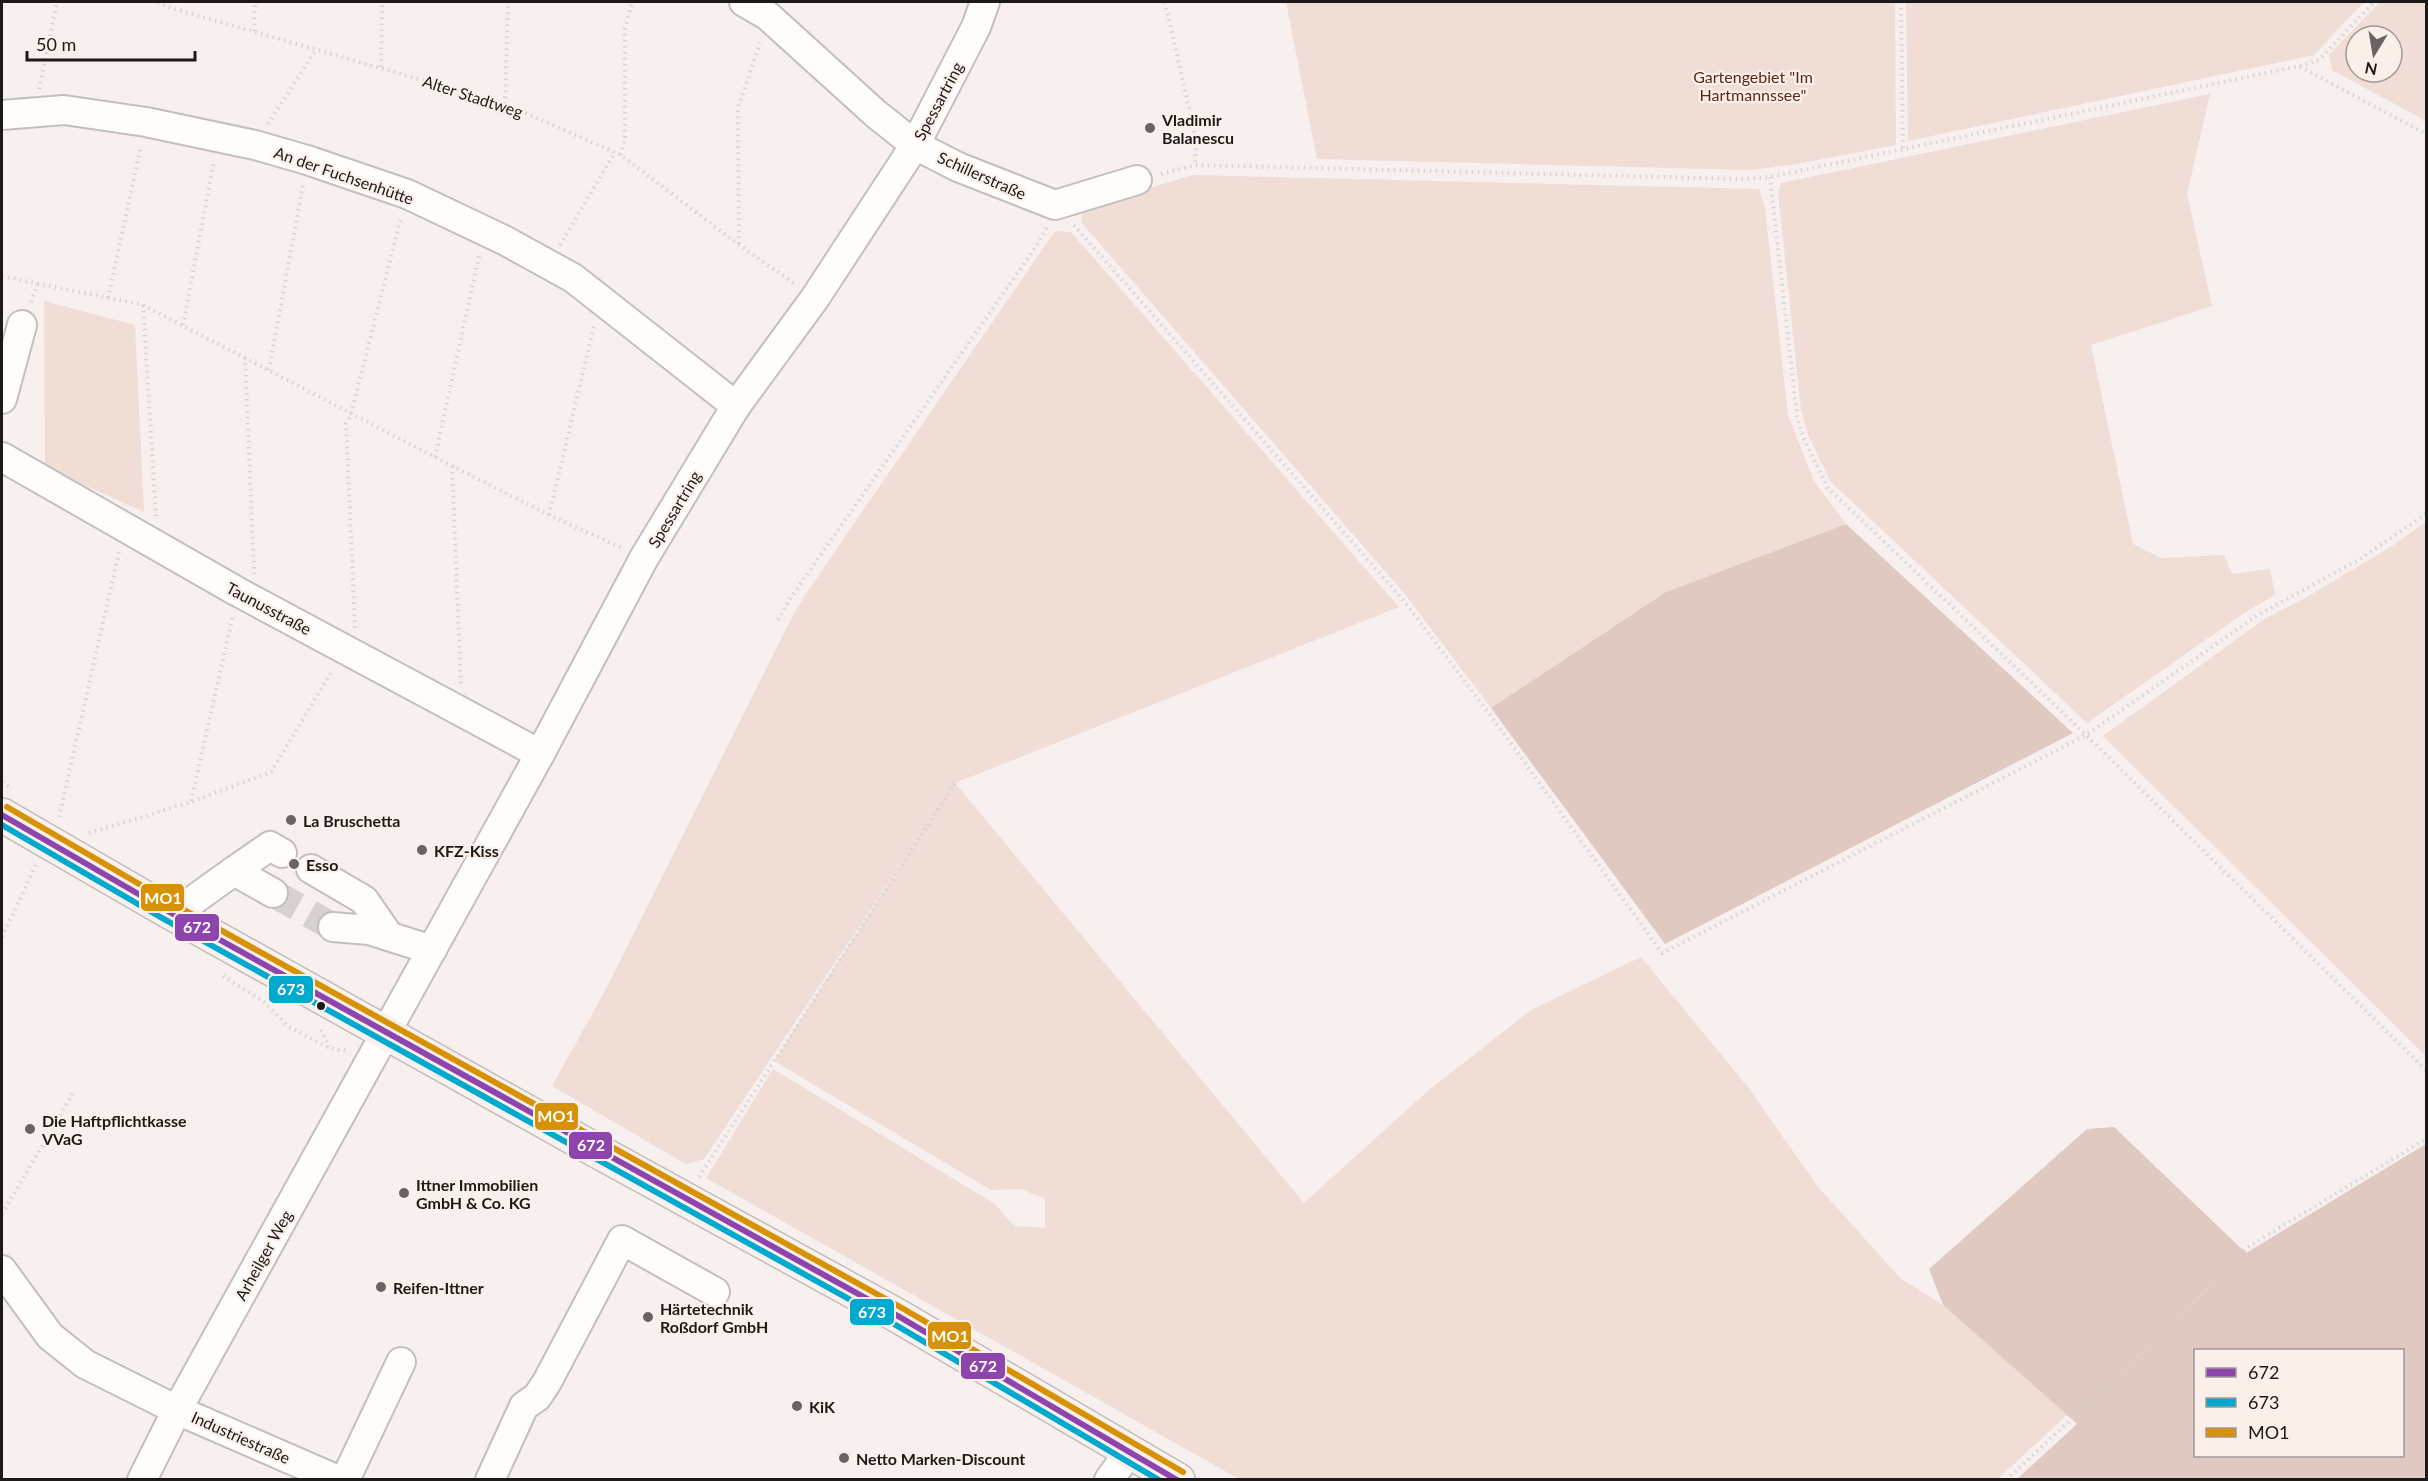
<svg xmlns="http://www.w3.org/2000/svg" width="2428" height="1481" font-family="Lato,sans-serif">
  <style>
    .green { fill: #efddd6; fill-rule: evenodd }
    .forest { fill: #e0c9c1; fill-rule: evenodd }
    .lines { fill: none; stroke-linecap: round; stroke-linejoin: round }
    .minor-tunnel { stroke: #d6d0ce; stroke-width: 28; stroke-dasharray: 28 14; stroke-linecap: butt }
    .minor-casing { stroke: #c4bfbd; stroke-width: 32 }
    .major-casing { stroke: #c5bcb9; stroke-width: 36 }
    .path { stroke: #d6d4d4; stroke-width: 4; stroke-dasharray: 1.5 4.5; stroke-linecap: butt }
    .minor { stroke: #fefdfc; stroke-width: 28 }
    .major { stroke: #f7f3f2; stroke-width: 33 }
    .bus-1-casing { stroke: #fbefea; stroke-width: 10 }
    .bus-2-casing { stroke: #fbefea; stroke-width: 10 }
    .bus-3-casing { stroke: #fbefea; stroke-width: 10 }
    .bus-1 { stroke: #8e44ad; stroke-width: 6 }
    .bus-2 { stroke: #00a9ce; stroke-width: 6 }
    .bus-3 { stroke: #d69104; stroke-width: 6 }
    .poi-dot { fill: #696463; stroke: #fbefea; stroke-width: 2 }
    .bus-dot { fill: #1d1918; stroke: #fbefea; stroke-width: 2 }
    .labels { text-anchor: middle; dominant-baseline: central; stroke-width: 4.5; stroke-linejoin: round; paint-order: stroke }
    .park-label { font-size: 16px; fill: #582916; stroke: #fbefea }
    .street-label { font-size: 16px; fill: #1d1918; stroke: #fbefea }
    .poi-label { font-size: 16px; font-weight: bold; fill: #1d1918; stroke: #fbefea; text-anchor: start }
    .line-badge { stroke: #fbefea; stroke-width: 2 }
    .badge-label { font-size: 16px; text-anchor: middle; font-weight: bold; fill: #fff }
  </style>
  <rect width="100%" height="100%" fill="#f7f0ee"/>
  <g class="green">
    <path d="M1286,2h609l1,143 -99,19 -46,6 -434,-11z"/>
    <path d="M1906,2h458l-50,53 -406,86z"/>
    <path d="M2380,2h46v119l-94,-51 -3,-15zM2356,36h36v36h-36z"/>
    <path d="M2210,94l-23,100 25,112 -121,39 42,199 28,14 63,-3 8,19 38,-5 5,26 -31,18 -157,110 -257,-242 -22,-46 -7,-24 -23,-219 3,-9z"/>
    <path d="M1193,175l566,14 6,19 23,207 26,66 32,43 -180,68 -175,116 -87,-115 -323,-371 3,-14z"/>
    <path d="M1055,231l16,1 328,375 -444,176 349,420 125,-113 102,-80 110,-53 106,129 72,102 82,91 42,26 124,110 -69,64h-759l-533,-301 67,-109 222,135 19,22 31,2v-29l-24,-10 -30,1 -217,-129 144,-223 -214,321 -18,5 -134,-78 54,-97 182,-364 17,-30z"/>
    <path d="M44,301l91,24 9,187 -99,-45z"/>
    <path d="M2426,522v534l-323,-320 163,-118 32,-16 91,-54z"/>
  </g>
  <g class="forest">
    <path d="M1846,524l227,209 -408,211 -174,-236 175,-116z"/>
    <path d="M2114,1127l132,126 180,-109v335h-409l60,-55 -134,-119 -14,-36 158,-140zM2196,1350h206v106h-206z"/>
  </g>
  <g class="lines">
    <path class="minor-tunnel" d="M273,893l60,34"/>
    <defs>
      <g id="minor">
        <path d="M744,2l24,14 108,98 39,31 43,22 97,38 82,-25"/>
        <path d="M2,115l62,-5 82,12 109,23 52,15 100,34 97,46 69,38 163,128"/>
        <path d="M2,399l20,-74"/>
        <path d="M2,457l236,135 302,162"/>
        <path d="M311,869l53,31 25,36"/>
        <path d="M234,871l36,-25 12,7"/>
        <path d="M166,910l22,-6 46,-33 39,22"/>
        <path d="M333,927l36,3 63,20"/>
        <path d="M2,1270l48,66 35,28 92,46 161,70"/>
        <path d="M142,1480l35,-70 363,-656 104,-196 92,-152 79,-108 100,-153 61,-118 9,-25"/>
        <path d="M345,1480l56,-118"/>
        <path d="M490,1480l34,-74 13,-9 10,-15 75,-142 93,52"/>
        <path d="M1109,1480l20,-28"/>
      </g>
      <path id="major" d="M2,815l164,95 424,237 308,169 280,164"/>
    </defs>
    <use href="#minor" class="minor-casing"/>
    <use href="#major" class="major-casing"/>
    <g class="path">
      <path d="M158,2l7,4 340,98 116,51 118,90 56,39"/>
      <path d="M1165,2l31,137 -1,26"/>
      <path d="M1901,2l2,147"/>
      <path d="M254,31l1,-29"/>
      <path d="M2300,66l19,-6 55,-58"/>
      <path d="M381,67l1,-65"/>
      <path d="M39,89l18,-87"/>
      <path d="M505,104l3,-102"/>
      <path d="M268,124l49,-76"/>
      <path d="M621,155l4,-17v-110l7,-26"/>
      <path d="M1161,174l34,-9 546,14 29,-2 529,-111 127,68"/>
      <path d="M1770,177l27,239 7,23 24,49 258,247 340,335"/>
      <path d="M1074,225l330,376 87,115 171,237 424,-218 172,-120 102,-56 66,-45"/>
      <path d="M739,244l-1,-136 22,-65"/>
      <path d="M560,245l55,-93"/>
      <path d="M2,276l141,29 292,152 114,58 73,33"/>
      <path d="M108,298l33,-152"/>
      <path d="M31,302l7,-19"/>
      <path d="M143,305l13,212"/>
      <path d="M183,325l31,-164"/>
      <path d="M245,357l9,217"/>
      <path d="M269,370l34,-185"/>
      <path d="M435,457l44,-201"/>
      <path d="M452,466l9,219"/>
      <path d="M549,515l45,-189"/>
      <path d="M778,620l12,-21 245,-351 12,-21"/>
      <path d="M355,628l-9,-204 5,-10 50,-196"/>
      <path d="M2,782l9,6"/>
      <path d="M191,801l42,-186"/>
      <path d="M59,817l60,-265"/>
      <path d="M89,833l102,-31 80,-30 61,-101"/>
      <path d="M2,937l34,-72"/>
      <path d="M223,976l41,26 24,24 41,22 19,3"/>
      <path d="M321,1030l8,17"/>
      <path d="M54,1126l20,-35"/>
      <path d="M699,1177l256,-394"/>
      <path d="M2,1214l45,-76"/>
      <path d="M2006,1480l130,-121 112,-112 178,-108"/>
    </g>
    <use href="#minor" class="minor"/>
    <use href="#major" class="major"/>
    <defs>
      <path id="bus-1" d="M2,815l164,95 732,406 279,164"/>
      <path id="bus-2" d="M2,825l160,93 732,406 265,156"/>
      <path id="bus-3" d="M7,807l163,95 732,406 281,164"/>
    </defs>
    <use href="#bus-1" class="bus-1-casing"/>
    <use href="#bus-2" class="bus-2-casing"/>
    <use href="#bus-3" class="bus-3-casing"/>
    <use href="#bus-1" class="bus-1"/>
    <use href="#bus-2" class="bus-2"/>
    <use href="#bus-3" class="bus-3"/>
  </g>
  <g class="poi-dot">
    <circle cx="1150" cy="128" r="6"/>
    <circle cx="291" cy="820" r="6"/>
    <circle cx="422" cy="850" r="6"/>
    <circle cx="294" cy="864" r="6"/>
    <circle cx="30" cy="1129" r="6"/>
    <circle cx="404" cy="1193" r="6"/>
    <circle cx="381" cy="1287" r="6"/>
    <circle cx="648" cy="1317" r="6"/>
    <circle cx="797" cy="1406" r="6"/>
    <circle cx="844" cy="1458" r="6"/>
  </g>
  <circle class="bus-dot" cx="321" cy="1006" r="5"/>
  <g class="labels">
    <g class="park-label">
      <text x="1753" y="76">Gartengebiet "Im<tspan x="1753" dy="18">Hartmannssee"</tspan></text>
    </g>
    <g class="street-label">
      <text transform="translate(473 96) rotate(18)">Alter Stadtweg</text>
      <text transform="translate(938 101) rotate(-62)">Spessartring</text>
      <text transform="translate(344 175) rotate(19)">An der Fuchsenhütte</text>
      <text transform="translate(982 175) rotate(24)">Schillerstraße</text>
      <text transform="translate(674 509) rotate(-59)">Spessartring</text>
      <text transform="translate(269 608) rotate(28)">Taunusstraße</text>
      <text transform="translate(263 1255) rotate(-61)">Arheilger Weg</text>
      <text transform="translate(241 1437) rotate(24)">Industriestraße</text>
    </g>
    <g class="poi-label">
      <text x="1162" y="119">Vladimir<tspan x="1162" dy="18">Balanescu</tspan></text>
      <text x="303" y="820">La Bruschetta</text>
      <text x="434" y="850">KFZ-Kiss</text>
      <text x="306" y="864">Esso</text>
      <text x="42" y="1120">Die Haftpflichtkasse<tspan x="42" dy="18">VVaG</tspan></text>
      <text x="416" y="1184">Ittner Immobilien<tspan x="416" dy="18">GmbH &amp; Co. KG</tspan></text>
      <text x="393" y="1287">Reifen-Ittner</text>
      <text x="660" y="1308">Härtetechnik<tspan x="660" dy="18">Roßdorf GmbH</tspan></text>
      <text x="809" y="1406">KiK</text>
      <text x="856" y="1458">Netto Marken-Discount</text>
    </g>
  </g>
  <g class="line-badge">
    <rect x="140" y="883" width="45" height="29" rx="6" fill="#d69104"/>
    <rect x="174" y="913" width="46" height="29" rx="6" fill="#8e44ad"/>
    <rect x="268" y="975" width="46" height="29" rx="6" fill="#00a9ce"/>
    <rect x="534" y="1102" width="45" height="29" rx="6" fill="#d69104"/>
    <rect x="568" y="1131" width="45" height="29" rx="6" fill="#8e44ad"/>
    <rect x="849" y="1298" width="46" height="28" rx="6" fill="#00a9ce"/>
    <rect x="927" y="1321" width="45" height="29" rx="6" fill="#d69104"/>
    <rect x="960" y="1352" width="46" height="28" rx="6" fill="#8e44ad"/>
  </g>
  <g class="badge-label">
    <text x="163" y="904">MO1</text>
    <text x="197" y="933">672</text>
    <text x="291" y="995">673</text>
    <text x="556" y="1122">MO1</text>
    <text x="591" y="1151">672</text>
    <text x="872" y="1318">673</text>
    <text x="950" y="1342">MO1</text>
    <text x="983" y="1372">672</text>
  </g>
  <rect width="2428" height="1481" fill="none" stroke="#1d1918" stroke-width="6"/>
  <rect x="2194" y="1349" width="210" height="108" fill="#fbefea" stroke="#a29996" stroke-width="1.5"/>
  <rect x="2206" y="1368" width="30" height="9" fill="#8e44ad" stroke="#a29996" stroke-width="1.5"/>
  <text x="2248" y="1379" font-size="18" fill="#1d1918">672</text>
  <rect x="2206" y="1398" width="30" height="9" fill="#00a9ce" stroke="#a29996" stroke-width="1.5"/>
  <text x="2248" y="1409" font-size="18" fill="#1d1918">673</text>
  <rect x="2206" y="1428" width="30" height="9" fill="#d69104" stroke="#a29996" stroke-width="1.5"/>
  <text x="2248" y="1439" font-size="18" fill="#1d1918">MO1</text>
  <g transform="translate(2374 54) rotate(191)"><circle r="28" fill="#fbefea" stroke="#a29996" stroke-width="1.5"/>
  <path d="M0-4.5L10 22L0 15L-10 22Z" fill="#696463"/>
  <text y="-9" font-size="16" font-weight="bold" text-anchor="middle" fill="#1d1918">N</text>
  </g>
  <path d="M27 51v9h168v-9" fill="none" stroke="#1d1918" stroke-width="3"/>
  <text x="36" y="51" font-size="18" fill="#1d1918" stroke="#fbefea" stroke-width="4.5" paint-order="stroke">50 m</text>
</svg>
